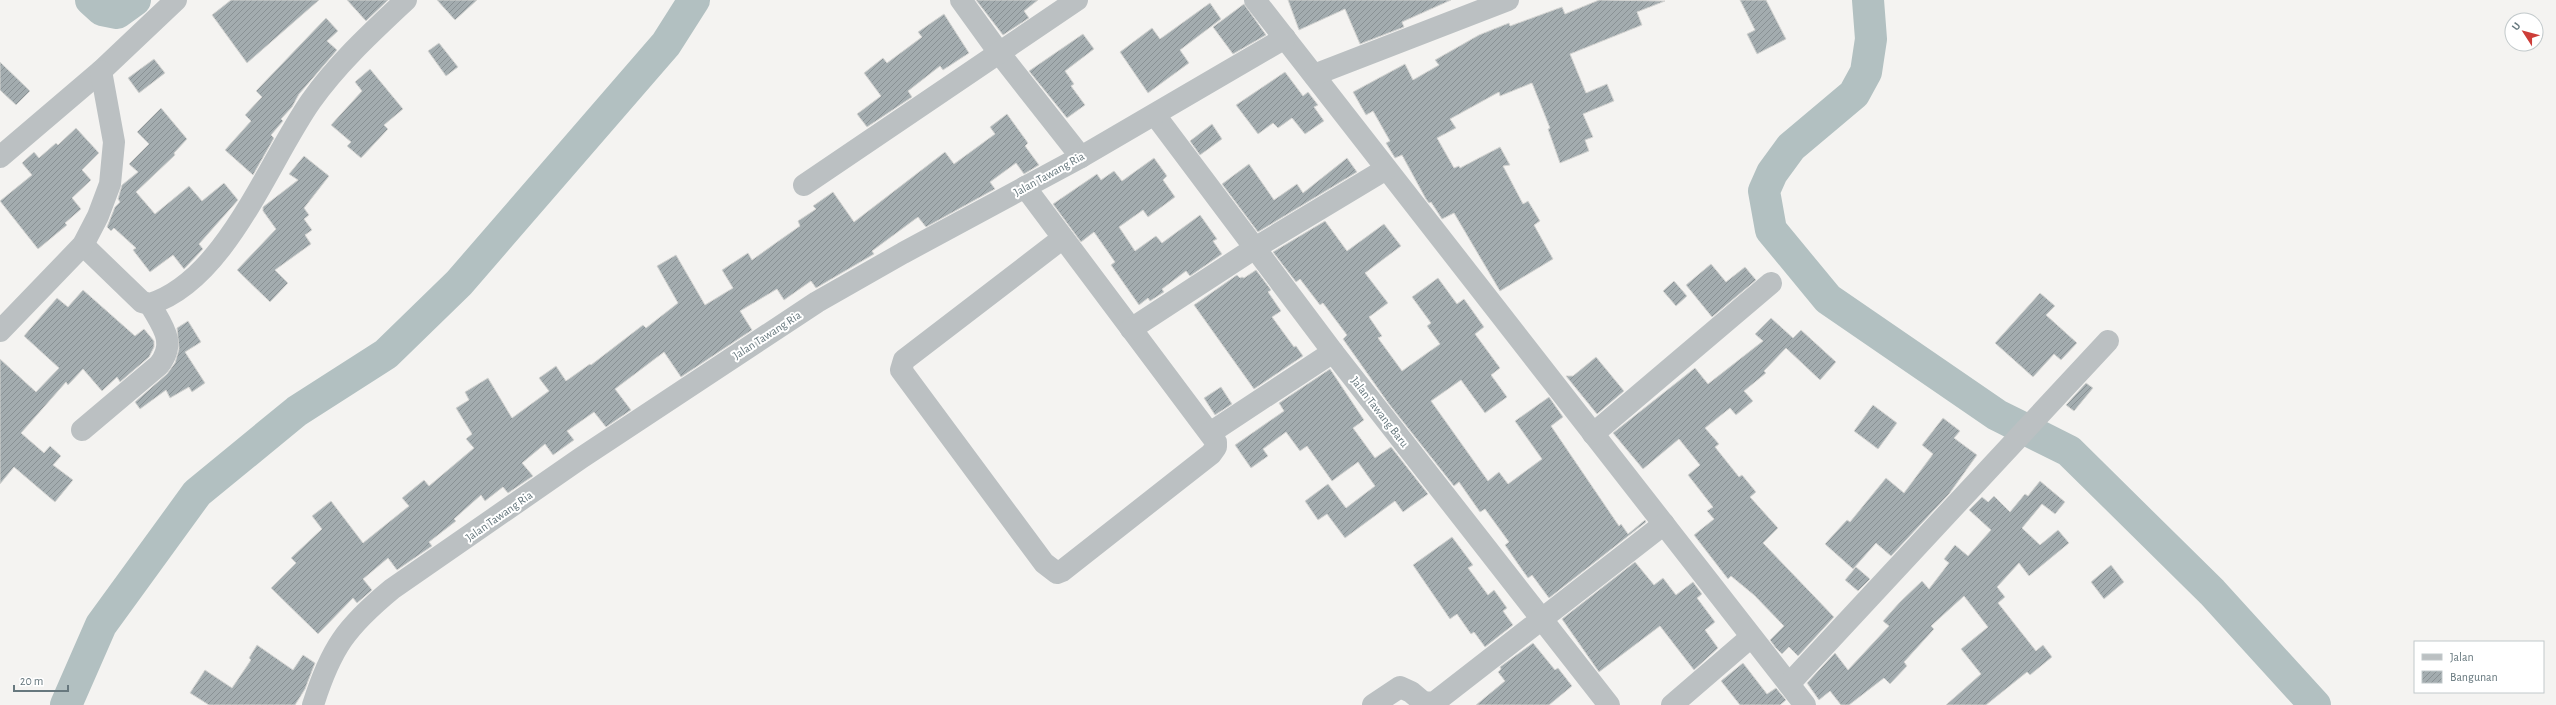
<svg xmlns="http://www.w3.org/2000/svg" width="2556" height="705" font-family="'Alegreya Sans',sans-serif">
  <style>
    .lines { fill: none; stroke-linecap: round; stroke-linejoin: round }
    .river { stroke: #b2c0c1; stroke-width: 32 }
    .building { fill: url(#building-hatch); stroke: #d5d5d3 }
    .minor { stroke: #bbc0c2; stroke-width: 22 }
    .labels { text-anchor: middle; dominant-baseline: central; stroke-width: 4; stroke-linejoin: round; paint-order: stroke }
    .street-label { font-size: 12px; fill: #67787e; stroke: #fff }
  </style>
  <defs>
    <pattern id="building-hatch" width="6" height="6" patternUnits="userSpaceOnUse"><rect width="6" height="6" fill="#a3acaf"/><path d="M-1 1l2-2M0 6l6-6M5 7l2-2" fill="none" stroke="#899194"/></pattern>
  </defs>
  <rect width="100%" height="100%" fill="#f4f3f1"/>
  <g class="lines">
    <g class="river">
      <path d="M91,0l11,10 15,3 18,-13"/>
      <path d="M1868,0l3,39 -5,33 -12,22 -63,53 -19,26 -8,18 7,39 57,69 169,116 72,36 143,141 103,113"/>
      <path d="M66,705l35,-80 96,-132 100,-82 89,-57 73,-71 207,-239 28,-44"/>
    </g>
  </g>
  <g class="building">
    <path d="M231,0h88l-72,63 -35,-48z"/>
    <path d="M347,0h41l-22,21z"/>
    <path d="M437,0h40l-22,20z"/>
    <path d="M976,0h62l-14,11 5,7 -26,17z"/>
    <path d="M1288,0h163l-49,22 2,5 -44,17 -15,-35 -46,21z"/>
    <path d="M1599,0l66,1 -28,11 5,13 -72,29 16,39 21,-9 7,17 -31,13 10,23 -8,3 4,11 -29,12 -12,-34 2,-1 -18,-45 -32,13 -1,-4 -49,27 6,9 -19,10 17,30 5,-2 1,2 40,-21 10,18 -7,1 20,38 5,-3 12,20 -6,4 19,34 -53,32 -46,-78 -12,6 -11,-17 -2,1 -3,-4 -24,-44 -7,3 -9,-15 4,-2 -17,-30 -7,4 -13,-23 52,-28 8,16 26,-15 -4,-5 44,-25 30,-12 1,3 52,-19 3,7z"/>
    <path d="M1740,0h26l20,39 -29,15 -10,-20 8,-4z"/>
    <path d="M1210,3l11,16 -41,31 9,13 -41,30 -28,-41 32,-24 8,11z"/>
    <path d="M1244,4l22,31 -33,19 -20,-27z"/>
    <path d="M944,14l25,39 -26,17 -3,-4 -32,25 4,6 -45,30 -10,-13 24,-18 -17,-23 19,-15 4,5 35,-26 -4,-5z"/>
    <path d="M326,18l12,13 -11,10 10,9 -38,44 -7,13 -11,12 2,2 -12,14 3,3 -21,37 -28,-25 26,-29 -6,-6 17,-18 -6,-6z"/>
    <path d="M1083,34l11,15 -29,22 9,13 -3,2 14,19 -18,13 -38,-47z"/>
    <path d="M439,43l19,24 -12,9 -18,-25z"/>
    <path d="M154,59l11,14 -26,20 -11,-15z"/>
    <path d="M0,62l30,29 -14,14 -16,-15z"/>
    <path d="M370,69l33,40 -19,16 4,4 -27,29 -14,-12 4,-4 -20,-17 31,-34 -7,-9z"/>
    <path d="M1285,72l18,24 5,-4 10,13 -4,2 10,14 -19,13 -13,-16 -14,10 -5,-5 -15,11 -22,-29z"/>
    <path d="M161,108l26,31 -13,14 1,2 -39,37 19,22 34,-28 13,15 22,-18 14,17 -39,44 4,5 -19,20 -11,-14 -23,17 -17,-22 3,-2 -22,-20 -3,3 -4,-4 8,-20 5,-5 -2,-3 4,-14 16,-13 -9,-8 20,-20 -12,-12z"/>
    <path d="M1007,114l21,29 -3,3 14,19 -15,9 -8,-11 -26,19 5,7 -2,1 -67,37 -8,-10 -46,34 2,3 -58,34 -5,-7 -27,19 -7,-11 -37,22 12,19 -71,47 -17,-25 -49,37 16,21 -25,17 -12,-15 -27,19 7,9 -21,15 -8,-11 -23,19 11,13 -25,17 -5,-6 -18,14 -4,-6 -27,24 2,2 -27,21 3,4 -35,24 -9,-12 -25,21 9,11 -15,13 -4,-5 -35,36 -47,-46 25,-25 -5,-5 31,-29 -10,-13 19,-15 32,42 46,-37 -7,-8 22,-18 5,6 45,-38 -8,-9 6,-5 -16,-26 13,-8 -4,-8 23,-14 24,40 37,-27 -10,-13 17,-12 10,15 24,-17 1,1 52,-40 3,3 32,-25 -21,-37 19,-11 29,50 28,-17 -11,-18 26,-17 4,7 28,-20 20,-14 -2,-5 18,-12 -3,-3 20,-14 21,30 91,-70 9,12 41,-30 -5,-7z"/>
    <path d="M1212,124l10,15 -22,16 -10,-14z"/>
    <path d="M76,128l23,25 -17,17 9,10 -19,18 9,11 -16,14 2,2 -29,24 -38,-48 32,-26 -10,-12 12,-11 5,6 17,-15 2,2z"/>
    <path d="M304,156l25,20 -25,32 5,7 -5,4 8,11 -7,5 6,9 -36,26 13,13 -18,19 -33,-32 39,-41 -13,-18v-4l35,-27 -9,-6z"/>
    <path d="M1154,158l13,18 -4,4 12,17 -27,20 -5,-7 -24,17 16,24 21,-15 6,7 38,-28 17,24 -4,2 9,13 -32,22 -4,-5 -24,18 2,3 -14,9 -2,-3 -9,7 -28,-40 4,-3 -21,-30 -13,10 -28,-38 44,-30 4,6 13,-9 8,10z"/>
    <path d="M1347,158l10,14 -99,60 -36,-48 27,-20 25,36 23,-16 6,9z"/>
    <path d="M1325,221l22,30 37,-27 17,22 -36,27 23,30 -19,14 13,19 -4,2 24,33 38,-27 -13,-18 4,-3 -19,-26 26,-19 19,26 7,-5 20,28 -9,7 25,34 -9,7 16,22 -22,16 -24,-33 -30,21 57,80 11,-9 9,12 34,-25 -27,-38 34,-24 14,20 -12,9 68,100 2,-2 7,10 17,-14 1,2 -97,76 -17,-23 -4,3 -12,-17 -11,-16 4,-3 -24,-33 -5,3 -21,-30 -5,4 -65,-82 -46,-65 4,-4 -24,-32 -3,2 -20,-26 -4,3 -23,-30z"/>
    <path d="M1711,264l15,18 19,-15 11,13 -44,37 -26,-32z"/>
    <path d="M1256,270l15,20 -3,2 13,19 -9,6 22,30 2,-1 7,10 -49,33 -60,-84 43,-30 3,3 2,-1 2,1z"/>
    <path d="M1674,281l13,15 -11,10 -13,-15z"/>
    <path d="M83,290l52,46 9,-7 10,12v6l-5,10 -29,25 -3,-5 -15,14 -19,-22 -15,16 -2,-3 -45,51 23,20 6,-7 11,10 -8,9 20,15 -18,22 -41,-35 -14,17v-125l36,33 23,-24 -35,-32 33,-38 11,9z"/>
    <path d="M2040,293l15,13 -9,9 31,28 -16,17 -7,-6 -21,23 -38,-34z"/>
    <path d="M1771,318l22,20 8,-8 35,32 -16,18 -34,-32 -22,23 2,2 -22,18 9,10 -17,14 -6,-7 -25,20 14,16 -4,3 24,30 3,-2 14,17 -6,5 28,31 -15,15 71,74 -36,39 -9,-9 -7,7 -6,-6 -6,-8 14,-14 -30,-31 -23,-19 -3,3 -34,-44 20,-16 -7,-8 6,-4 -25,-32 12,-10 -21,-26 -36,30 -30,-36 82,-65 13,16 55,-43 -8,-7z"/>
    <path d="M188,321l13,21 -16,10 20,31 -13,9 -3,-5 -19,11 -4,-8 -26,19 -5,-7 32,-28 8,-11 4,-14 -2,-21z"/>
    <path d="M1596,357l28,34 -27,23 -31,-38h7z"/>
    <path d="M1330,369l34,51 -11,8 22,30 16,-11 37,47 -25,18 -8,-11 -50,37 -18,-24 -9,6 -13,-19 23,-17 18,24 29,-22 -17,-24 -26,19 -25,-35 -7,5 -14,-19 -23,17 5,7 -17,12 -16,-23 49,-34 -5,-8z"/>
    <path d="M2086,383l7,5 -19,23 -8,-6z"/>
    <path d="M1221,387l11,17 -17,11 -11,-17z"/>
    <path d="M1873,405l24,18 -19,26 -24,-18z"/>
    <path d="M1943,418l17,13 -6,7 23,17 -28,39 -58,62 -15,-13 -23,26 -28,-25 22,-24 3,2 36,-44 18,15 29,-39 -11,-9z"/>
    <path d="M2040,481l25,21 -10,12 -13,-10 -20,24 18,17 18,-15 11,13 -40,33 -10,-13 -22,24 8,10 -7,6 38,48 7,-6 9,12 -22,18 -3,-3 -41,33h-40l35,-31 -20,-25 27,-22 -24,-31 -33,30 3,3 -30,33 3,4 -17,18 -6,-6 -35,27h-8l-11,-14 -11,9 -12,-17 28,-30 13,17 41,-44 -6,-5 17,-19 22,-21 7,8 20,-26 -5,-4 11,-14 13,11 23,-26 -22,-20 13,-13 6,5 6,-6 16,16 15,-18 3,2z"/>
    <path d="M1452,537l21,28 -5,3 20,27 6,-5 13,18 -4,3 10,14 -28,22 -11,-15 -3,2 -14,-20 -7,5 -37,-54z"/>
    <path d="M1635,562l19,23 9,-7 13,17 17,-13 9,12 -5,4 18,24 -10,8 13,18 -24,22 -34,-44 -61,46 -37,-53z"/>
    <path d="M2111,565l13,17 -20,17 -13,-17z"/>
    <path d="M1856,567l14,12 -12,12 -13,-11z"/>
    <path d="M1533,643l22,27 3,-2 14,18 -23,19h-73l29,-24 -7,-9 3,-3 -1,-2z"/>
    <path d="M257,645l36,25 10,-15 12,8 -10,26 -10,16h-86l-19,-12 15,-23 27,18 19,-28 -2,-2z"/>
    <path d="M1743,663l24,31 9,-6 10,12 -6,5h-40l-19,-24z"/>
  </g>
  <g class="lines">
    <g class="minor">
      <path d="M961,0l39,54 81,103"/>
      <path d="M1255,0l550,705"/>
      <path d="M1314,75l194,-75"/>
      <path d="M1155,115l178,237 276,353"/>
      <path d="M0,157l101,-86 75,-71"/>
      <path d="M804,185l273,-185"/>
      <path d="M1025,187l191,255v5l-5,7 -149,117 -5,2 -13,-10 -143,-193 3,-10 159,-122"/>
      <path d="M83,245l59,57 8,2c76,-24 118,-142 161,-203 27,-38 61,-69 95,-101"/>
      <path d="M1131,329l124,-81 131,-79"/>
      <path d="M0,331l83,-86 15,-29 12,-32 4,-42 -13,-71"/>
      <path d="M82,430l77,-65c18,-23 3,-39 -9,-61"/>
      <path d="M1210,433l123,-81"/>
      <path d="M1593,434l178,-151"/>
      <path d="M1789,684l319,-343"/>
      <path d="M313,705c18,-57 33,-78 79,-116l189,-131 236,-156 86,-49 178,-96 204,-119"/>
      <path d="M1373,705l27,-18 11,5 13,11 11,-1 229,-178"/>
      <path d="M1672,705l79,-68"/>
    </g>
  </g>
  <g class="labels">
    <g class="street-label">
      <text transform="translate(1049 174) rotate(-29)">Jalan Tawang Ria</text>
      <text transform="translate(767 335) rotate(-33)">Jalan Tawang Ria</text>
      <text transform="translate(1380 412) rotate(52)">Jalan Tawang Baru</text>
      <text transform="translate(499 516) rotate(-35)">Jalan Tawang Ria</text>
    </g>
  </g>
  <rect x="2414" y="641" width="130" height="52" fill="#ffffff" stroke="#c2c9cb"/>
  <rect x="2422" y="654" width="20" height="6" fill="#bbc0c2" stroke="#c2c9cb"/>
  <text x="2450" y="661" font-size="12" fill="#67787e">Jalan</text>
  <rect x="2422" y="671" width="20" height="12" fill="url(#building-hatch)" stroke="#c2c9cb"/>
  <text x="2450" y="681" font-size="12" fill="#67787e">Bangunan</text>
  <g transform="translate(2524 32) rotate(306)"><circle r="19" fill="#ffffff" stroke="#c2c9cb"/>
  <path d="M0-3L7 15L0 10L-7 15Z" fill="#cd3d38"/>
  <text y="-6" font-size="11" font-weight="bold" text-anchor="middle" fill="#67787e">U</text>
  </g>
  <path d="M14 685v6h54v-6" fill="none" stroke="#67787e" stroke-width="2"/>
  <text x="20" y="685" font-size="12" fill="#67787e" stroke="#ffffff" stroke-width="3" paint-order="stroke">20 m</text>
</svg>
